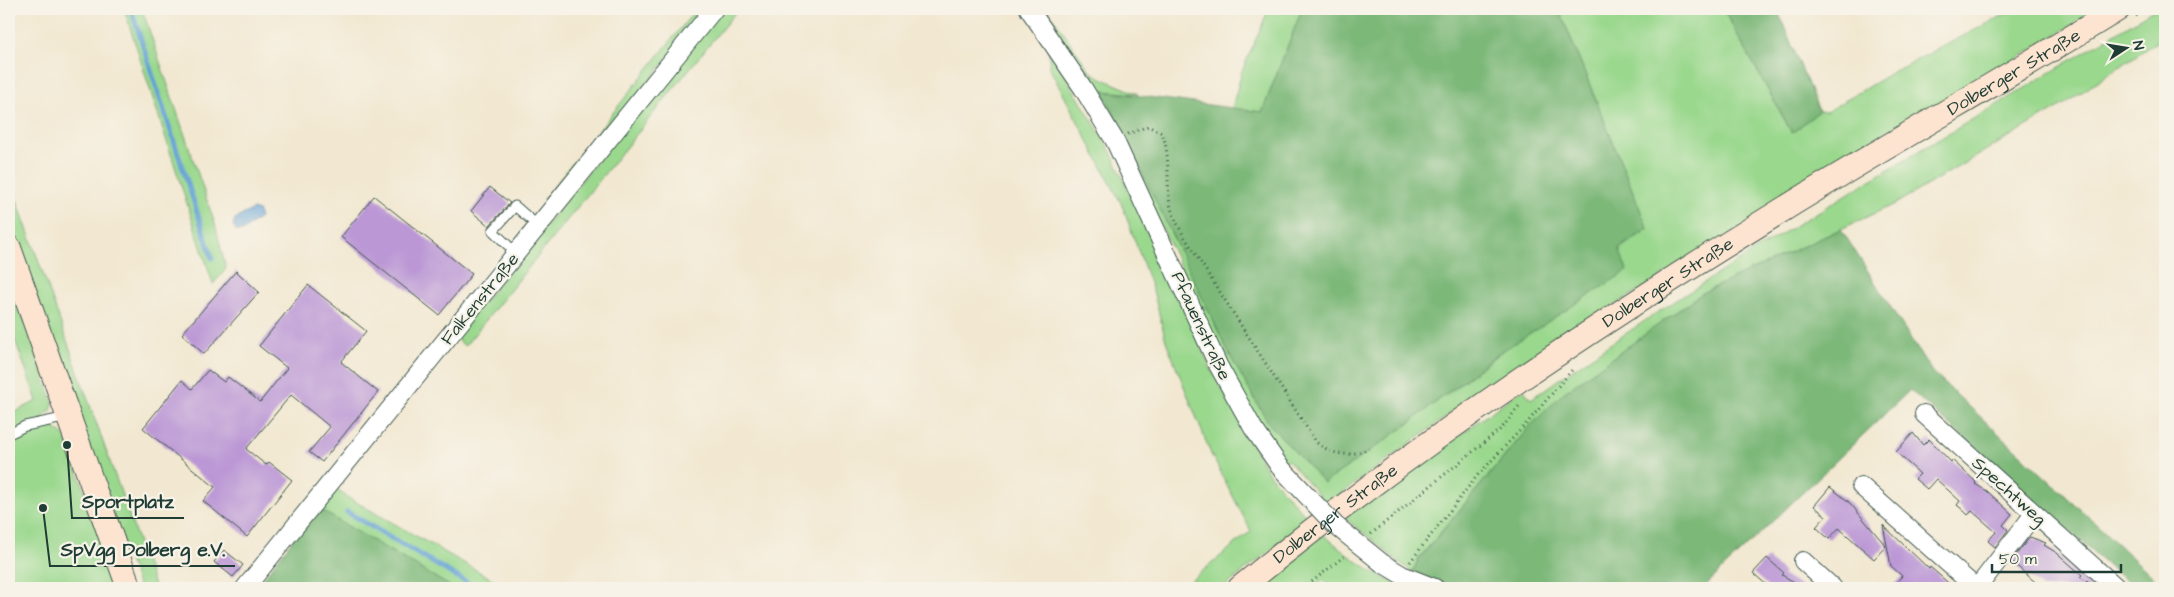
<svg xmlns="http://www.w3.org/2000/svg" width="2174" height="597" font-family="'Architects Daughter',sans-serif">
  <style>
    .green { fill: #9ad88d; stroke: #5c8a60 }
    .forest { fill: #7bb878; stroke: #4d7a56 }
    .water { fill: #64a1d5; stroke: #426f84 }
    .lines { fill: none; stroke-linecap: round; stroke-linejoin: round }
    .stream { stroke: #64a1d5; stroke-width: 5 }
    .building { fill: #bb98d5 }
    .lane-casing { stroke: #3f574c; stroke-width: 11 }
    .street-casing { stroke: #3f574c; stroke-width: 20 }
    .secondary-casing { stroke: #3f574c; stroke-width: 26 }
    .path { stroke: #3f574c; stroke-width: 3; stroke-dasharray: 1 4; stroke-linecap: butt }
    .lane { stroke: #fff; stroke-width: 9 }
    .street { stroke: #fff; stroke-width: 18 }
    .secondary { stroke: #fde4d1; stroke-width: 24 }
    .street-bridge-casing { stroke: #3f574c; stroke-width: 20; stroke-linecap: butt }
    .street-bridge { stroke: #fff; stroke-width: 18 }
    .labels { text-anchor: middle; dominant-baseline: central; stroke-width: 4.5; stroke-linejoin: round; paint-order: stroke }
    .street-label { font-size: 18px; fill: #1f3d34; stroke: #f7f3e8 }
    .leader { fill: none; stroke: #1f3d34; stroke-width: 2 }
    .callout-dot { fill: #1f3d34; stroke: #f7f3e8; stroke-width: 2 }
    .callout-label { font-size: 19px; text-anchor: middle; font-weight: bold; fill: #1f3d34; stroke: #f7f3e8; stroke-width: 4.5; stroke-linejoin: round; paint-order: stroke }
  </style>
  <rect width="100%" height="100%" fill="#f7f3e8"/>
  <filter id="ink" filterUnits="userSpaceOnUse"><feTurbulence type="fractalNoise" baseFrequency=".02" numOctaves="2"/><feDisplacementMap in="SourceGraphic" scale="10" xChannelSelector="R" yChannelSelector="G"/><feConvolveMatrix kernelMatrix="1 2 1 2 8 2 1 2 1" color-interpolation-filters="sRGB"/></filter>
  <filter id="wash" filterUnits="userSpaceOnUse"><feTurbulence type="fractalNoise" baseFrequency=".0096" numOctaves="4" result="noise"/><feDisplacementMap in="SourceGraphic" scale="20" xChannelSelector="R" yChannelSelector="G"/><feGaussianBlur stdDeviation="1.12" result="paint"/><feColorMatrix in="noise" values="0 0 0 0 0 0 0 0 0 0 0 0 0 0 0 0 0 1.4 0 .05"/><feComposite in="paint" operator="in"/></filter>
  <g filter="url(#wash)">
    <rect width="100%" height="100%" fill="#f2e8d1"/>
    <g class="green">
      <path d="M124,9h18l73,215 11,45 -13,15z"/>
      <path d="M696,9h11l-156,195 -8,-4z"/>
      <path d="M720,9h18l-273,337 -10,-8z"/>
      <path d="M1035,9h12l44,63 12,7 35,15 -35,-3 17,34 -6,-3z"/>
      <path d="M1269,9h33l-40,103 -30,-4 10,-37z"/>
      <path d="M1559,9h164l69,124 27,-22 7,1 67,-40 123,-63h82l-501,307 -132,87 -138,101 -39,-44 -5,3 -45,-73 -110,-236 3,-6 99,208 39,68 55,58c58,-39 114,-80 169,-124 52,-43 99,-92 155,-129z"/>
      <path d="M2155,9h10v27l-102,69 -168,99 -191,88 -142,102 -32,32 -111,132 -7,14 -67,-54 178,-129 8,10c199,-143 416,-261 624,-390z"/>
      <path d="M1048,47l62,103 101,219 58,105 40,46 -86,68h-41l69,-57 -40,-77 -45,-113 -12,-47 -32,-89 -72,-136z"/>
      <path d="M9,178l146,410h-16l-130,-368z"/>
      <path d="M9,277l44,126 -2,8 -8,6 5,11 5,-1 12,9 54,152h-110v-173l28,-14 -28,-78z"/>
      <path d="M334,488l13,9 161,91h-55l-136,-80z"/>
      <path d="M1324,535c25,21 51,42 82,53h-71l-12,-7 -9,7h-58z"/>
    </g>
    <g class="forest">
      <path d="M1302,9h257l89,220 -29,19 8,23 -134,86 -86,68 -83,58 -55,-59 -39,-68 -127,-265 159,21z"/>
      <path d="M1723,9h54l42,102 -27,22z"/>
      <path d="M1841,229l91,143 233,216h-31l-224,-198 -207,198h-255l-36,-15 7,-14 111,-133 32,-32 142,-102z"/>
      <path d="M317,508l136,80h-197z"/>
    </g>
    <path class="water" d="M253,209l6,2 1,7 -18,13h-6l-3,-6 2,-6z"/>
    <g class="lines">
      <g class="stream">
        <path d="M131,9l81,249"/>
        <path d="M347,512l129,76"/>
      </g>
    </g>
    <g id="blocks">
      <g class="building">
        <path d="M490,187l20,16 -21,23 -18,-15z"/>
        <path d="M374,196l98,78 -33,41 -98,-78z"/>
        <path d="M236,271l23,21 -55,62 -22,-20z"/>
        <path d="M308,285l58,46 -25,31 37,30 -56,70 -13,-10 21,-25 -39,-32 -45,54 20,16 3,-3 23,18 -45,57 -44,-36 12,-14 -72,-59 39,-48 10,9 16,-19 16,12 4,-5 32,25 27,-34 -28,-22z"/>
        <path d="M1913,433l10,12 6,-6 22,23 1,-2 24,22 -1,2 12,7 25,23 -9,11 5,5 -13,17 -7,-6 8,-9 -24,-21 -4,4 -5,-5 -6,-5 3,-4 -24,-22 -9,10 -12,-10 5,-5 -24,-22z"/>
        <path d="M1830,487l19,15 37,44 -12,13 -35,-31 -10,11 -13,-12 10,-11 -12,-10z"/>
        <path d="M1883,525l46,44 1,-2 24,21h-63l11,-12 -11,-10z"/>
        <path d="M2030,537l16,6 -2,2 13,8 25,22 -2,2 18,11h-56l-31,-27z"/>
        <path d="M224,550l19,15 -10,12 -19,-15z"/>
        <path d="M1767,558l17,15 -2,2 22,13h-34l-17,-15z"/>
      </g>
    </g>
  </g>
  <g filter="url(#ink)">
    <use href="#blocks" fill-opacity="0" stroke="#3f574c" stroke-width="1"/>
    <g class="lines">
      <defs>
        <g id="lane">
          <path d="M517,254l-24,-23 22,-25 24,21"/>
          <path d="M9,434l16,-8 43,-9"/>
        </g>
        <g id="street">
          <path d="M1029,9l54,79 32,53 103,224 35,63 27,39"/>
          <path d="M1924,414l193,174"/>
          <path d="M1861,486l115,102"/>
          <path d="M1803,561l30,27"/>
          <path d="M1382,563l20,12 33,13"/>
          <path d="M245,588l469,-579"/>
          <path d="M1977,588l57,-74"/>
        </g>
        <g id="secondary">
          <path d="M9,248l120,340"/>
          <path id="s1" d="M1240,588c183,-150 381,-280 583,-403 98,-59 198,-116 295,-176"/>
        </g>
      </defs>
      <use href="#lane" class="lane-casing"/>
      <use href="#street" class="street-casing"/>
      <use href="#secondary" class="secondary-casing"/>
      <g class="path">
        <path d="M2136,16l12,-7"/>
        <path d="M1128,134l20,-8 14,7c8,20 5,44 7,65 2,16 10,30 18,43l129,201c18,14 32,15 53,7"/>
        <path d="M1371,534l131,-106 17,-22"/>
        <path d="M1410,562l67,-86 50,-53 45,-53"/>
        <path d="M1304,588l43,-34"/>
      </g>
      <use href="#lane" class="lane"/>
      <use href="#street" class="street"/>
      <use href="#secondary" class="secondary"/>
      <defs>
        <path id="street-bridge" d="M1280,467l55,58 47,38"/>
      </defs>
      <use href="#street-bridge" class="street-bridge-casing"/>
      <use href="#street-bridge" class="street-bridge"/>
    </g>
  </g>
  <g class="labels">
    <g class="street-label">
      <text stroke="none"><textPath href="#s1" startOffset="931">Dolberger Straße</textPath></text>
      <text stroke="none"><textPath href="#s1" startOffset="526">Dolberger Straße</textPath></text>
      <text transform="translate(480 299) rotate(-51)">Falkenstraße</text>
      <text transform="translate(1201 326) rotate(65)">Pfauenstraße</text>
      <text transform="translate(2009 491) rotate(42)">Spechtweg</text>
      <text stroke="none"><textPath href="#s1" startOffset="121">Dolberger Straße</textPath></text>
    </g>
  </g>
  <path class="leader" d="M67 445L72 518H184M43 508L50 566H235"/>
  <g class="callout-dot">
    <circle cx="67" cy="445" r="5"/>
    <circle cx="43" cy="508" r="5"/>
  </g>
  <g class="callout-label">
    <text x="128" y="508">Sportplatz</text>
    <text x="143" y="556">SpVgg Dolberg e.V.</text>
  </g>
  <rect width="2174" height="597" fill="none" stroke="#f7f3e8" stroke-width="30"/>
  <g transform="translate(2126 48) rotate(78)" stroke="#f7f3e8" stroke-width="4" paint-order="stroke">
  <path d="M0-4L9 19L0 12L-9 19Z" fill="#1f3d34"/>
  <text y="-8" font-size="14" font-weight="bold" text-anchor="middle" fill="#1f3d34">N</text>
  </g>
  <path d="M1992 564v8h129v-8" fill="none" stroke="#1f3d34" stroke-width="2.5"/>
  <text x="1999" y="564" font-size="15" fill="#1f3d34" stroke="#f7f3e8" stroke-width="4" paint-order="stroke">50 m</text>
</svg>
